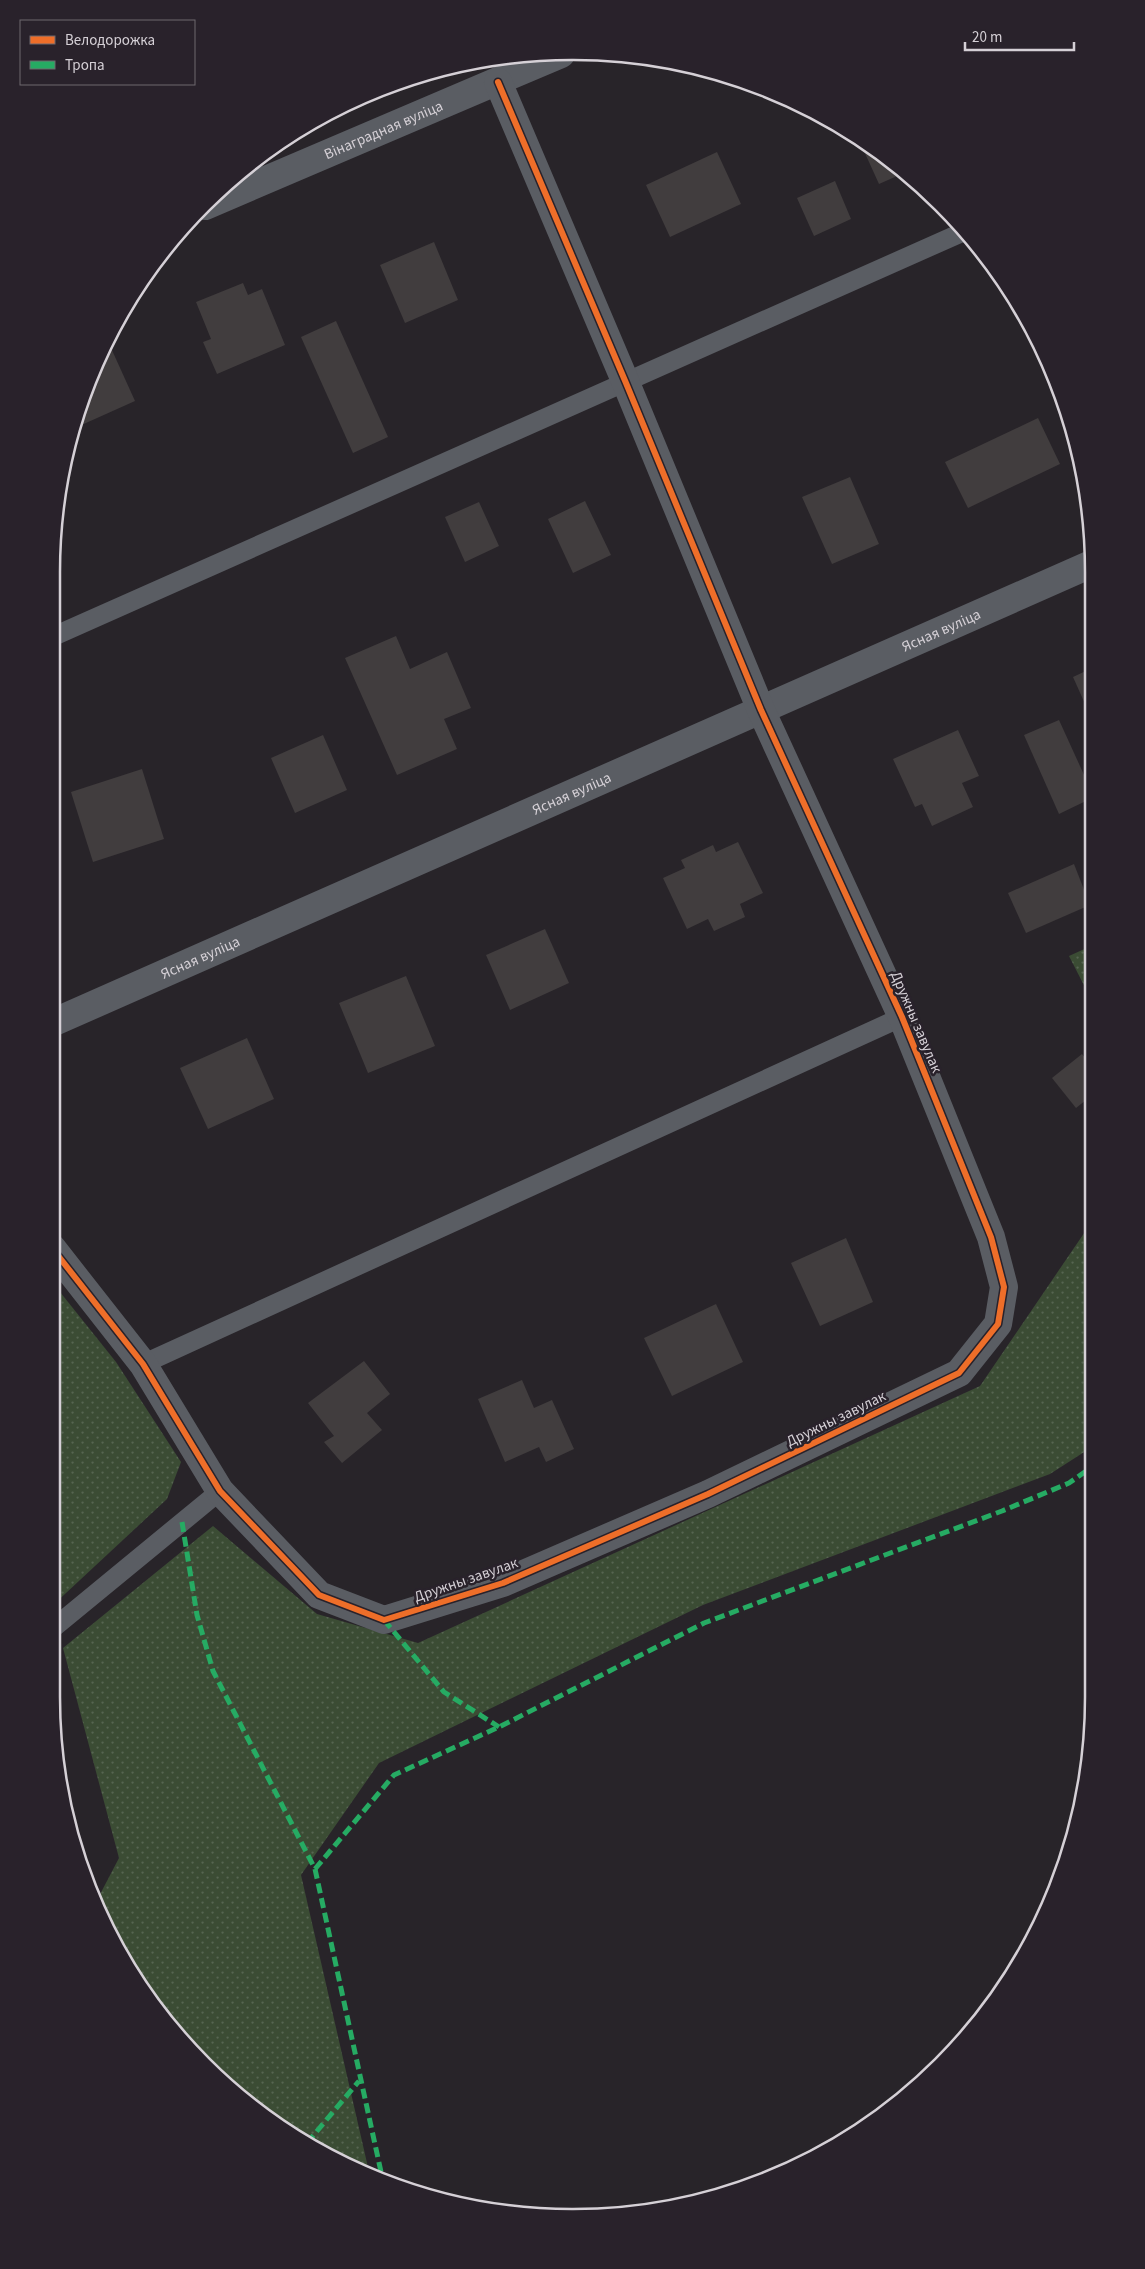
<svg xmlns="http://www.w3.org/2000/svg" width="1145" height="2269" font-family="'Source Sans 3',sans-serif">
  <style>
    .grass { fill: url(#grass-dots) }
    .building { fill: #413d3e }
    .lines { fill: none; stroke-linecap: round; stroke-linejoin: round }
    .lane { stroke: #5a5d63; stroke-width: 19 }
    .street { stroke: #5a5d63; stroke-width: 28 }
    .quiet { stroke: #26ab63; stroke-width: 5; stroke-dasharray: 10 5; stroke-linecap: butt }
    .cycleway-casing { stroke: #29222b; stroke-width: 9 }
    .cycleway { stroke: #ee6e29; stroke-width: 6 }
    .labels { text-anchor: middle; dominant-baseline: central; stroke-width: 5; stroke-linejoin: round; paint-order: stroke }
    .street-label { font-size: 15px; fill: #d5d0d6; stroke: #29222b }
    .rim { fill: none; stroke: #d5d0d6; stroke-width: 2.5 }
  </style>
  <defs>
    <pattern id="grass-dots" width="8" height="8" patternUnits="userSpaceOnUse" patternTransform="scale(1.25)"><rect width="8" height="8" fill="#3b4c34"/><path d="M2 2h.1M6 6h.1" fill="none" stroke="#566551" stroke-width="1.8" stroke-linecap="round"/></pattern>
  </defs>
  <rect width="100%" height="100%" fill="#282429"/>
  <g class="grass">
    <path d="M1091,946v53l-22,-43z"/>
    <path d="M1091,1223l1,224 -42,27 -347,131 -324,158 -78,112 69,301 -87,-46 -54,-42 -70,-74 -38,-57 -25,-55 23,-44 -56,-210 150,-122 104,88 101,29 562,-257z"/>
    <path d="M52,1282l64,80 65,100 -14,37 -116,108z"/>
  </g>
  <g class="building">
    <path d="M859,140l31,19 14,14 -25,11z"/>
    <path d="M717,152l24,52 -71,33 -24,-52z"/>
    <path d="M835,181l16,38 -37,17 -17,-38z"/>
    <path d="M434,242l24,58 -53,23 -25,-58z"/>
    <path d="M243,283l5,12 14,-6 23,56 -68,29 -14,-32 8,-3 -15,-37z"/>
    <path d="M336,321l52,116 -35,16 -52,-116z"/>
    <path d="M111,348l24,53 -58,26 -2,-5 26,-69z"/>
    <path d="M1038,418l22,46 -92,44 -23,-46z"/>
    <path d="M850,477l29,67 -47,20 -30,-67z"/>
    <path d="M585,501l26,54 -38,18 -25,-54z"/>
    <path d="M479,502l20,44 -34,16 -20,-45z"/>
    <path d="M396,636l14,33 37,-17 24,56 -27,11 13,30 -60,26 -52,-117z"/>
    <path d="M1090,669v46l-17,-38z"/>
    <path d="M1059,720l31,68v11l-31,15 -35,-79z"/>
    <path d="M958,730l21,46 -17,7 11,24 -41,19 -10,-22 -7,3 -22,-48z"/>
    <path d="M323,735l24,55 -52,23 -24,-55z"/>
    <path d="M142,769l22,70 -71,23 -22,-70z"/>
    <path d="M738,842l25,51 -23,11 5,13 -31,14 -6,-12 -21,10 -24,-51 22,-10 -4,-8 32,-15 3,7z"/>
    <path d="M1074,864l16,41 -64,28 -18,-40z"/>
    <path d="M545,929l24,54 -59,27 -24,-55z"/>
    <path d="M406,976l29,70 -67,27 -29,-70z"/>
    <path d="M247,1038l27,61 -66,30 -28,-61z"/>
    <path d="M1082,1054l9,11v31l-15,12 -24,-30z"/>
    <path d="M846,1238l27,64 -53,24 -29,-63z"/>
    <path d="M716,1304l27,58 -71,34 -28,-58z"/>
    <path d="M364,1361l26,33 -23,19 15,17 -40,33 -18,-21 10,-6 -26,-33z"/>
    <path d="M522,1380l12,28 18,-8 22,49 -28,13 -7,-15 -34,15 -27,-63z"/>
  </g>
  <g class="lines">
    <g class="lane">
      <path d="M52,637l911,-405"/>
      <path d="M143,1364l759,-347"/>
      <path d="M51,1630l169,-139"/>
    </g>
    <g class="street">
      <path id="s1" d="M205,206l356,-152"/>
      <path id="s2" d="M52,1023l1037,-458"/>
      <path d="M52,1248l91,116 77,127 99,104 65,25 119,-37 205,-89 251,-121 39,-49 6,-37 -13,-50 -89,-220 -141,-307 -135,-327 -128,-301"/>
    </g>
    <g class="quiet">
      <path d="M182,1522l15,93 16,56 102,198 68,312"/>
      <path d="M384,1620l60,72 55,35"/>
      <path d="M315,1869l79,-94 105,-48 205,-104 298,-112 67,-28 23,-16"/>
      <path d="M307,2143l52,-62"/>
    </g>
    <defs>
      <path id="cycleway" d="M52,1248l91,116 77,127 99,104 65,25 119,-37 205,-89 251,-121 39,-49 6,-37 -13,-50 -89,-220 -141,-307 -135,-327 -128,-301"/>
    </defs>
    <use href="#cycleway" class="cycleway-casing"/>
    <use href="#cycleway" class="cycleway"/>
  </g>
  <g class="labels">
    <g class="street-label">
      <text stroke="none"><textPath href="#s1" startOffset="194">Вінаградная вуліца</textPath></text>
      <text stroke="none"><textPath href="#s2" startOffset="972">Ясная вуліца</textPath></text>
      <text stroke="none"><textPath href="#s2" startOffset="568">Ясная вуліца</textPath></text>
      <text stroke="none"><textPath href="#s2" startOffset="162">Ясная вуліца</textPath></text>
      <text transform="translate(916 1022) rotate(67)">Дружны завулак</text>
      <text transform="translate(836 1419) rotate(-26)">Дружны завулак</text>
      <text transform="translate(466 1580) rotate(-19)">Дружны завулак</text>
    </g>
  </g>
  <path d="M0 0H1145V2269H0ZM572 60H573A512 512 0 0 1 1085 572V1697A512 512 0 0 1 573 2209H572A512 512 0 0 1 60 1697V572A512 512 0 0 1 572 60Z" fill="#29222b" fill-rule="evenodd"/>
  <path class="rim" d="M572 60H573A512 512 0 0 1 1085 572V1697A512 512 0 0 1 573 2209H572A512 512 0 0 1 60 1697V572A512 512 0 0 1 572 60Z"/>
  <rect x="20" y="20" width="175" height="65" fill="#29222b" stroke="#6e686f"/>
  <rect x="30" y="36" width="25" height="8" fill="#ee6e29" stroke="#6e686f"/>
  <text x="65" y="45" font-size="15" fill="#d5d0d6">Велодорожка</text>
  <rect x="30" y="61" width="25" height="8" fill="#26ab63" stroke="#6e686f"/>
  <text x="65" y="70" font-size="15" fill="#d5d0d6">Тропа</text>
  <path d="M965 42v8h109v-8" fill="none" stroke="#d5d0d6" stroke-width="2.5"/>
  <text x="972" y="42" font-size="15" fill="#d5d0d6" stroke="#29222b" stroke-width="4" paint-order="stroke">20 m</text>
</svg>
